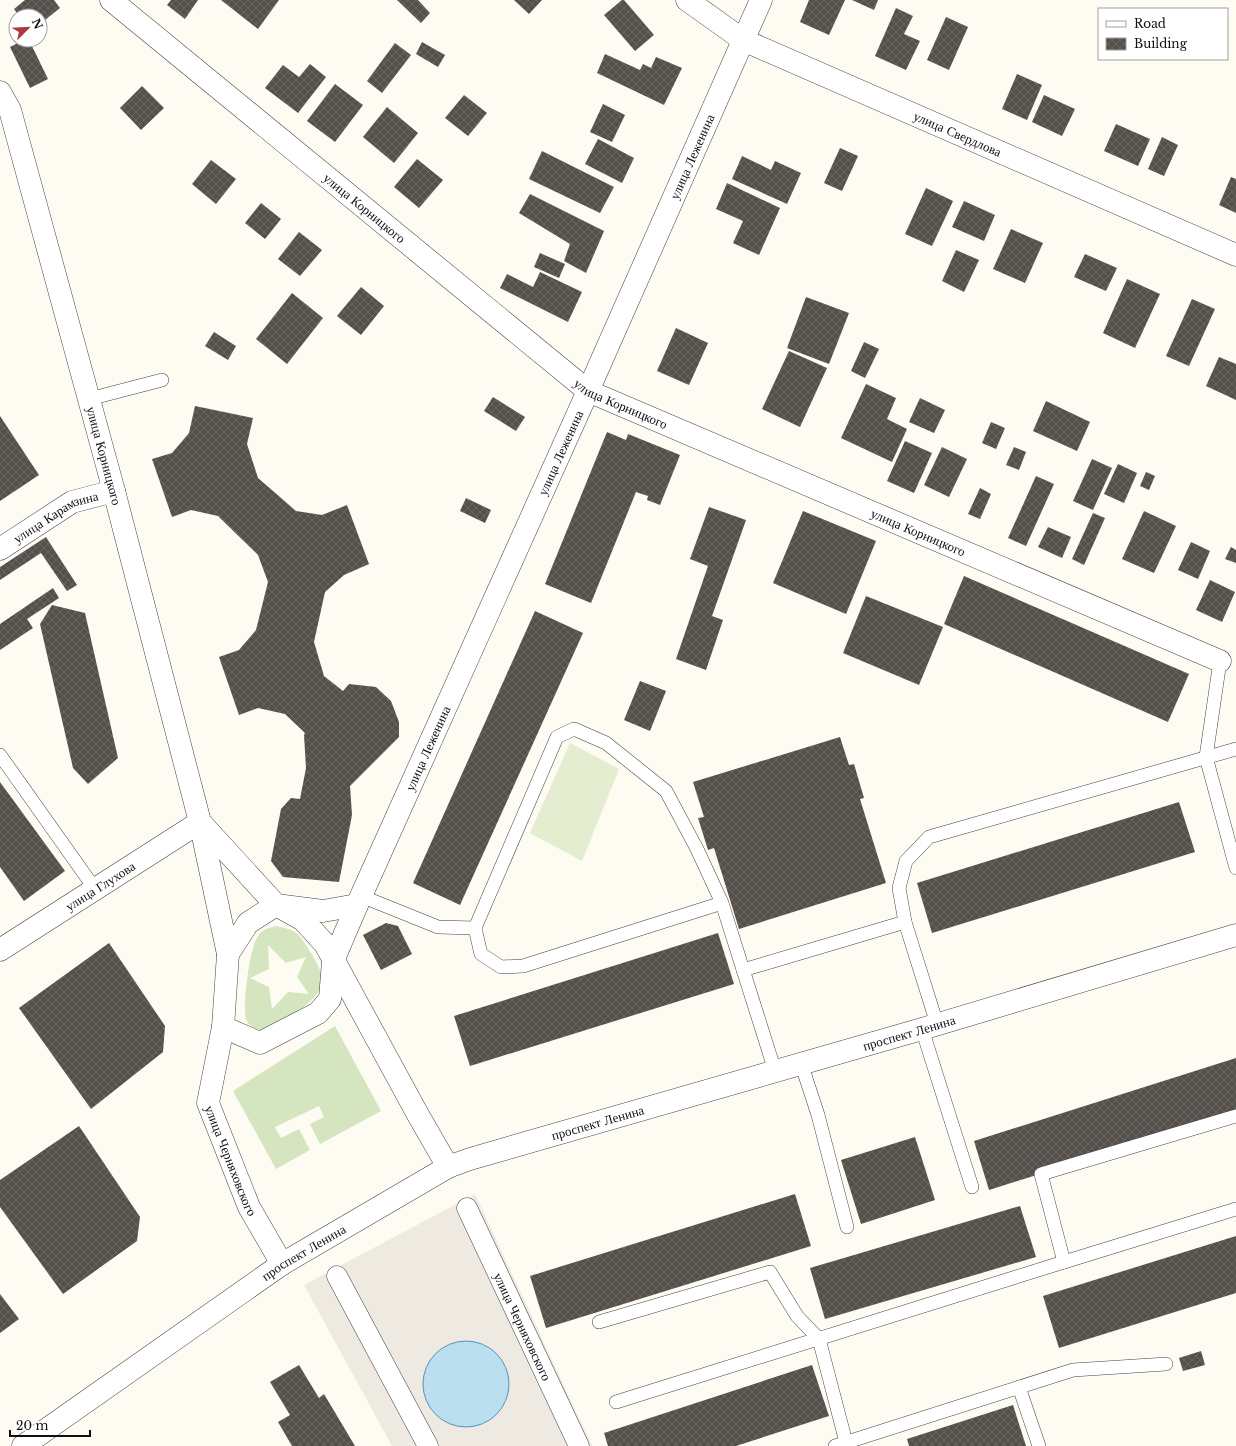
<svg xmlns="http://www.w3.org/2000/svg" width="1236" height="1446" font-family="'Libre Baskerville',serif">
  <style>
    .grass { fill: #d5e5bf; fill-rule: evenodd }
    .pitch { fill: #e4edcf }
    .plaza { fill: #eeeae1 }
    .water { fill: #bcdfef; stroke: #4b97be }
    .building { fill: url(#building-cross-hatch) }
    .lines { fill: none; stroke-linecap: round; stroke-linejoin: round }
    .service-casing { stroke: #424242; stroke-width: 14 }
    .pedestrian-casing { stroke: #424242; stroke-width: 21 }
    .minor-casing { stroke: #424242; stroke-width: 23 }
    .tertiary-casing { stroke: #424242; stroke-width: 23 }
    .service { stroke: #fff; stroke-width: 13 }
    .pedestrian { stroke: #fff; stroke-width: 20 }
    .minor { stroke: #fff; stroke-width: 22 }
    .tertiary { stroke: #fff; stroke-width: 22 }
    .labels { text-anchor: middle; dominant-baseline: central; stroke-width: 4; stroke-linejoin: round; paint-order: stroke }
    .street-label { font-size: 13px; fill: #0f0f0f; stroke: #fff }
  </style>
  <defs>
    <pattern id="building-cross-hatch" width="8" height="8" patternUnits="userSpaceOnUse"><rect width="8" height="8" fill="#56504c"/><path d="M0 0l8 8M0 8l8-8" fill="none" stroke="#696561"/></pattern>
  </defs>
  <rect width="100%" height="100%" fill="#fdfbf2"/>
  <g class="grass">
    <path d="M276,926c20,4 22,6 33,24 6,9 14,22 13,34 -3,18 -46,42 -62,46 -6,-2 -12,-5 -14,-11 -4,-12 4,-73 12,-83 5,-7 10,-8 18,-10zM268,945l18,18 20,-6 -9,20 12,17 -21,-2 -16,17 -3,-22 -19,-9 19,-9z"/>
    <path d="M335,1026l46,85 -61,33 -10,-20 14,-7 -5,-11 -44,21 6,11 18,-9 11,21 -34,19 -43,-78z"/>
  </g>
  <path class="pitch" d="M570,743l49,26 -37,92 -52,-28z"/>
  <path class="plaza" d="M475,1194l117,252h-200l-88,-161z"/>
  <circle class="water" cx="466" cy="1384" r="43"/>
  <g class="building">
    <path d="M25,0h29l6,8 -20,16v-8h-21l-5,-7z"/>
    <path d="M171,0h27l-13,19 -18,-14z"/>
    <path d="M221,0h58l-21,29z"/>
    <path d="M397,0h21l12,13 -9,10z"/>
    <path d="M514,0h28l-13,14z"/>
    <path d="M622,0h2l30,35 -19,16 -31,-36z"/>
    <path d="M809,0h36l-16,35 -29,-13z"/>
    <path d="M852,0h26l-4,10z"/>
    <path d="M896,8l17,8 -9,18 16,7 -14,29 -31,-14z"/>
    <path d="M946,17l22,10 -19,43 -22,-10z"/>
    <path d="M24,40h5l19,39 -18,9 -20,-41z"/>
    <path d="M422,42l23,13 -7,12 -22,-13z"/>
    <path d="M395,43l16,12 -29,38 -15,-12z"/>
    <path d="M605,54l35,16 3,-6 8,4 5,-11 26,11 -18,37 -67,-32z"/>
    <path d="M310,64l16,13 -28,36 -33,-25 18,-23 16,12z"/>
    <path d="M1017,74l25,11 -15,35 -25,-11z"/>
    <path d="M335,84l28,21 -28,37 -28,-21z"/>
    <path d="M142,86l22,22 -23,22 -21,-22z"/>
    <path d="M464,95l23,18 -19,23 -23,-18z"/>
    <path d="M1044,95l31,14 -13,27 -30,-14z"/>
    <path d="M603,104l22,11 -13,27 -22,-10z"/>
    <path d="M387,107l31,26 -24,30 -31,-26z"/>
    <path d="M1116,124l34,15 -12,27 -34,-15z"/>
    <path d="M1162,137l16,8 -14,31 -16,-7z"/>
    <path d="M598,139l36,19 -12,25 -37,-19z"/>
    <path d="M840,148l18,8 -16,35 -18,-8z"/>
    <path d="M542,151l72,36 -14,26 -71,-34z"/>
    <path d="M742,156l29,14 4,-9 26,12 -14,31 -55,-25z"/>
    <path d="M417,159l26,21 -24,28 -25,-21z"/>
    <path d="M211,160l25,19 -20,25 -24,-20z"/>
    <path d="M1231,177l5,2v34l-17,-8z"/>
    <path d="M727,183l53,25 -21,47 -26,-12 10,-22 -27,-12z"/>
    <path d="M926,188l27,13 -21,45 -27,-12z"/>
    <path d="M530,194l74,37 -18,42 -22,-12 6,-17 -51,-31z"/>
    <path d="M964,201l31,14 -11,26 -32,-14z"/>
    <path d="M261,203l20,16 -16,20 -20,-16z"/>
    <path d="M1011,229l32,14 -18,40 -32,-14z"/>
    <path d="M299,232l23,18 -22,26 -22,-17z"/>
    <path d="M956,250l23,10 -15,32 -22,-11z"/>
    <path d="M540,253l25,11 -6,14 -25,-11z"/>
    <path d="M1085,254l32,14 -11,23 -32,-14z"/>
    <path d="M540,272l42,20 -14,30 -68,-34 7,-14 26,13z"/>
    <path d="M1127,279l33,15 -25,54 -32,-15z"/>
    <path d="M361,287l23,19 -23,29 -24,-19z"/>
    <path d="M292,293l31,25 -36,46 -31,-25z"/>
    <path d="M806,297l43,16 -20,51 -42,-16z"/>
    <path d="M1192,299l23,10 -26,57 -23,-10z"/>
    <path d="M676,328l32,15 -19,42 -32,-14z"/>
    <path d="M214,332l22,14 -8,14 -23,-14z"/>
    <path d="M864,342l15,7 -14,29 -14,-7z"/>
    <path d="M789,351l38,17 -27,59 -38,-18z"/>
    <path d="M1219,357l17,7v36l-30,-14z"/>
    <path d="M866,384l30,14 -9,21 20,10 -15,33 -51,-24z"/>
    <path d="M493,397l32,20 -9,14 -32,-20z"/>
    <path d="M920,398l25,12 -11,23 -25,-11z"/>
    <path d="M1046,401l44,21 -13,29 -44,-20z"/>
    <path d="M195,406l58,12 -6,26 11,34 38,33 26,4 25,-10 22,59 -25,11 -19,17 -11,50 10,34 19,15 6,-7 27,3 15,14 8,21v15l-49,49 2,29 -13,67 -56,-5 -12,-16 10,-52 10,-11 9,1 6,-31 -2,-33 1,-2 -20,-19 -27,-6 -19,7 -20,-58 20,-7 17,-20 12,-48 -10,-27 -40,-39 -27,-6 -19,7 -20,-58 20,-6 17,-20z"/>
    <path d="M0,416l39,59 -39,26z"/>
    <path d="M991,422l14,6 -9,21 -14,-6z"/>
    <path d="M607,432l19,8 2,-6 52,21 -20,50 -13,-5 1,-4 -12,-4 -45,111 -46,-19z"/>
    <path d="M905,441l27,12 -18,40 -27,-12z"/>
    <path d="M942,447l25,12 -18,38 -25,-12z"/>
    <path d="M1014,447l12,5 -7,18 -13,-5z"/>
    <path d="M1092,459l20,9 -19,42 -20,-9z"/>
    <path d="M1118,464l19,9 -13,30 -20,-9z"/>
    <path d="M1146,472l9,4 -6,14 -9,-4z"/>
    <path d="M1036,476l18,8 -28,62 -18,-8z"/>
    <path d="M980,488l11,6 -11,25 -12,-5z"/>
    <path d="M466,498l25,12 -6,13 -25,-12z"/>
    <path d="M709,507l37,13 -34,96 11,4 -17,50 -30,-11 32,-93 -18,-7z"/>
    <path d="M803,511l73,30 -30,73 -73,-31z"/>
    <path d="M1144,511l32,15 -22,47 -32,-14z"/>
    <path d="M1093,513l12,5 -21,47 -12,-6z"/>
    <path d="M1048,527l23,10 -9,21 -24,-11z"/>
    <path d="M46,537l31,48 -10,6 -26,-38 -41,27v-13z"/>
    <path d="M1191,542l19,9 -12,28 -20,-9z"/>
    <path d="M1231,547l5,3v13l-11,-4z"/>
    <path d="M964,576l225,98 -21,48 -224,-98z"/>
    <path d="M1210,580l25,12 -13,30 -26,-12z"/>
    <path d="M53,588l6,10 -32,21 6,9 -33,22v-26z"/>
    <path d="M866,596l77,31 -24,58 -76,-32z"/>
    <path d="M52,605l33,8 33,145 -30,26 -15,-16 -33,-144z"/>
    <path d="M535,611l48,22 -123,272 -47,-22z"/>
    <path d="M640,681l26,10 -16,40 -26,-11z"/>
    <path d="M840,737l9,28 5,-1 10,34 -4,1 26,84 -147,46 -25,-81 -6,2 -10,-32 6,-1 -11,-35z"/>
    <path d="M0,782l65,89 -41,30 -24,-34z"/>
    <path d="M1179,802l16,50 -263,81 -15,-50z"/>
    <path d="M386,923l12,3 14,28 -31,16 -18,-35z"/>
    <path d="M718,933l16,51 -264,82 -16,-50z"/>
    <path d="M109,943l56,83 -2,26 -72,57 -72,-101z"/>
    <path d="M1236,1058v54l-247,78 -15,-49z"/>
    <path d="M79,1126l61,91 -3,24 -74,53 -63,-87v-27z"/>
    <path d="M915,1137l20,63 -74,24 -20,-64z"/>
    <path d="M795,1194l16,52 -265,82 -16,-52z"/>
    <path d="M1020,1206l16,51 -211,62 -15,-51z"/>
    <path d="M1236,1236v57l-177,55 -16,-52z"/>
    <path d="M0,1294l19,25 -19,14z"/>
    <path d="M1201,1351l4,14 -22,6 -4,-13z"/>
    <path d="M299,1365l20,33 5,-4 31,52h-63l-14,-24 12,-7 -20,-33z"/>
    <path d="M812,1365l17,51 -93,30h-128l-4,-13z"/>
    <path d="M1013,1405l13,41h-117l-2,-7z"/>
  </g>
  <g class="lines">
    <defs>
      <g id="service">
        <path d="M89,399l73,-19"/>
        <path d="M1220,661l-14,96 30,111"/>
        <path d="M0,755l95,134"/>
        <path d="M361,896l77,31 37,1"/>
        <path d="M722,903l-199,63 -22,1 -20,-13 -6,-26 82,-191 17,-8 32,14 60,48 31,58 25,54 53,168"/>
        <path d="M743,970l162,-48"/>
        <path d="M937,1024l-32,-102 -6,-34 7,-27 23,-24 307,-88"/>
        <path d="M922,1029l50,158"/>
        <path d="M801,1063l17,52 29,112"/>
        <path d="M1064,1262l-23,-88 195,-58"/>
        <path d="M599,1322l171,-50 27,44 22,23 28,107"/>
        <path d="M1019,1387l20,59"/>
        <path d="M616,1402l448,-140 172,-53"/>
        <path d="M835,1446l238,-76 93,-6"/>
      </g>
      <g id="pedestrian">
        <path id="s1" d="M467,1208l112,238"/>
        <path d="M337,1276l91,170"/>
      </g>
      <g id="minor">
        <path id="s2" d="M111,0l477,391 632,270"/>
        <path id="s3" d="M687,0l56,40 493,215"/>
        <path id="s4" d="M0,92l10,18 104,381 86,331 28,132 -5,73 -15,76 41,104 33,57"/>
        <path id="s5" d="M0,549l72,-47 42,-11"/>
        <path d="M200,822l76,83 27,15 22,24 92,169 31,54"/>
        <path id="s6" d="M0,950l200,-128"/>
        <path d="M228,954l20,-31 28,-18 47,6 34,-6"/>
        <path id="s7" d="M223,1027l37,16 58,-30 12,-14 3,-38 24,-56 231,-514 173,-391"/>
      </g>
      <g id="tertiary">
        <path id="s8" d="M23,1446l259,-182 166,-97 22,-8 452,-130 314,-94"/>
      </g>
    </defs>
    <use href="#service" class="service-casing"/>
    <use href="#pedestrian" class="pedestrian-casing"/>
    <use href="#minor" class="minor-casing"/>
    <use href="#tertiary" class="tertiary-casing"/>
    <use href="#service" class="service"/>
    <use href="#pedestrian" class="pedestrian"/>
    <use href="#minor" class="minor"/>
    <use href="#tertiary" class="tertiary"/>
  </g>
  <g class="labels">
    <g class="street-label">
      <text stroke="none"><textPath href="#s3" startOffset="303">улица Свердлова</textPath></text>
      <text stroke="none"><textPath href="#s7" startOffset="1043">улица Леженина</textPath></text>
      <text stroke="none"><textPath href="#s2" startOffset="328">улица Корницкого</textPath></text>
      <text stroke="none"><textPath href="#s2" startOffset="652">улица Корницкого</textPath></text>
      <text stroke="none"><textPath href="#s7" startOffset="719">улица Леженина</textPath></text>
      <text stroke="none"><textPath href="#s4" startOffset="379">улица Корницкого</textPath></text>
      <text stroke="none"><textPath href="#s5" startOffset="65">улица Карамзина</textPath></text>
      <text stroke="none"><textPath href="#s2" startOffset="976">улица Корницкого</textPath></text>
      <text stroke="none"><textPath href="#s7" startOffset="395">улица Леженина</textPath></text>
      <text stroke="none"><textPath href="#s6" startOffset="119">улица Глухова</textPath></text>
      <text stroke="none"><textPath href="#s8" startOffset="989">проспект Ленина</textPath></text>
      <text stroke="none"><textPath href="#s8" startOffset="665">проспект Ленина</textPath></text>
      <text stroke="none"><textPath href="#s4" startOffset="1105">улица Черняховского</textPath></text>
      <text stroke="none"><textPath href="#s8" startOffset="341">проспект Ленина</textPath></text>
      <text stroke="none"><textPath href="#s1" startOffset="131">улица Черняховского</textPath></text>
    </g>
  </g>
  <rect x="1098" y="8" width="130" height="52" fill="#ffffff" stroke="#9f9f9f"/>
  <rect x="1106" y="21" width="20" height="6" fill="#ffffff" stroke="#9f9f9f"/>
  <text x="1134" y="28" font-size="12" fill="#0f0f0f">Road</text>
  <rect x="1106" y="38" width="20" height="12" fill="url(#building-cross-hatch)" stroke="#9f9f9f"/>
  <text x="1134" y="48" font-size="12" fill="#0f0f0f">Building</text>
  <g transform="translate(28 28) rotate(66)"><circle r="19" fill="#ffffff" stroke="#9f9f9f"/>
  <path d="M0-3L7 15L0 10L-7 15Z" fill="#af3643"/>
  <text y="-6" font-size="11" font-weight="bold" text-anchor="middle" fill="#0f0f0f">N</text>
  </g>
  <path d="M10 1430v6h80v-6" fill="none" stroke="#0f0f0f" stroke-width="2"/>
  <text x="16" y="1430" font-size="12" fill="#0f0f0f" stroke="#ffffff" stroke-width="3" paint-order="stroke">20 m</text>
</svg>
